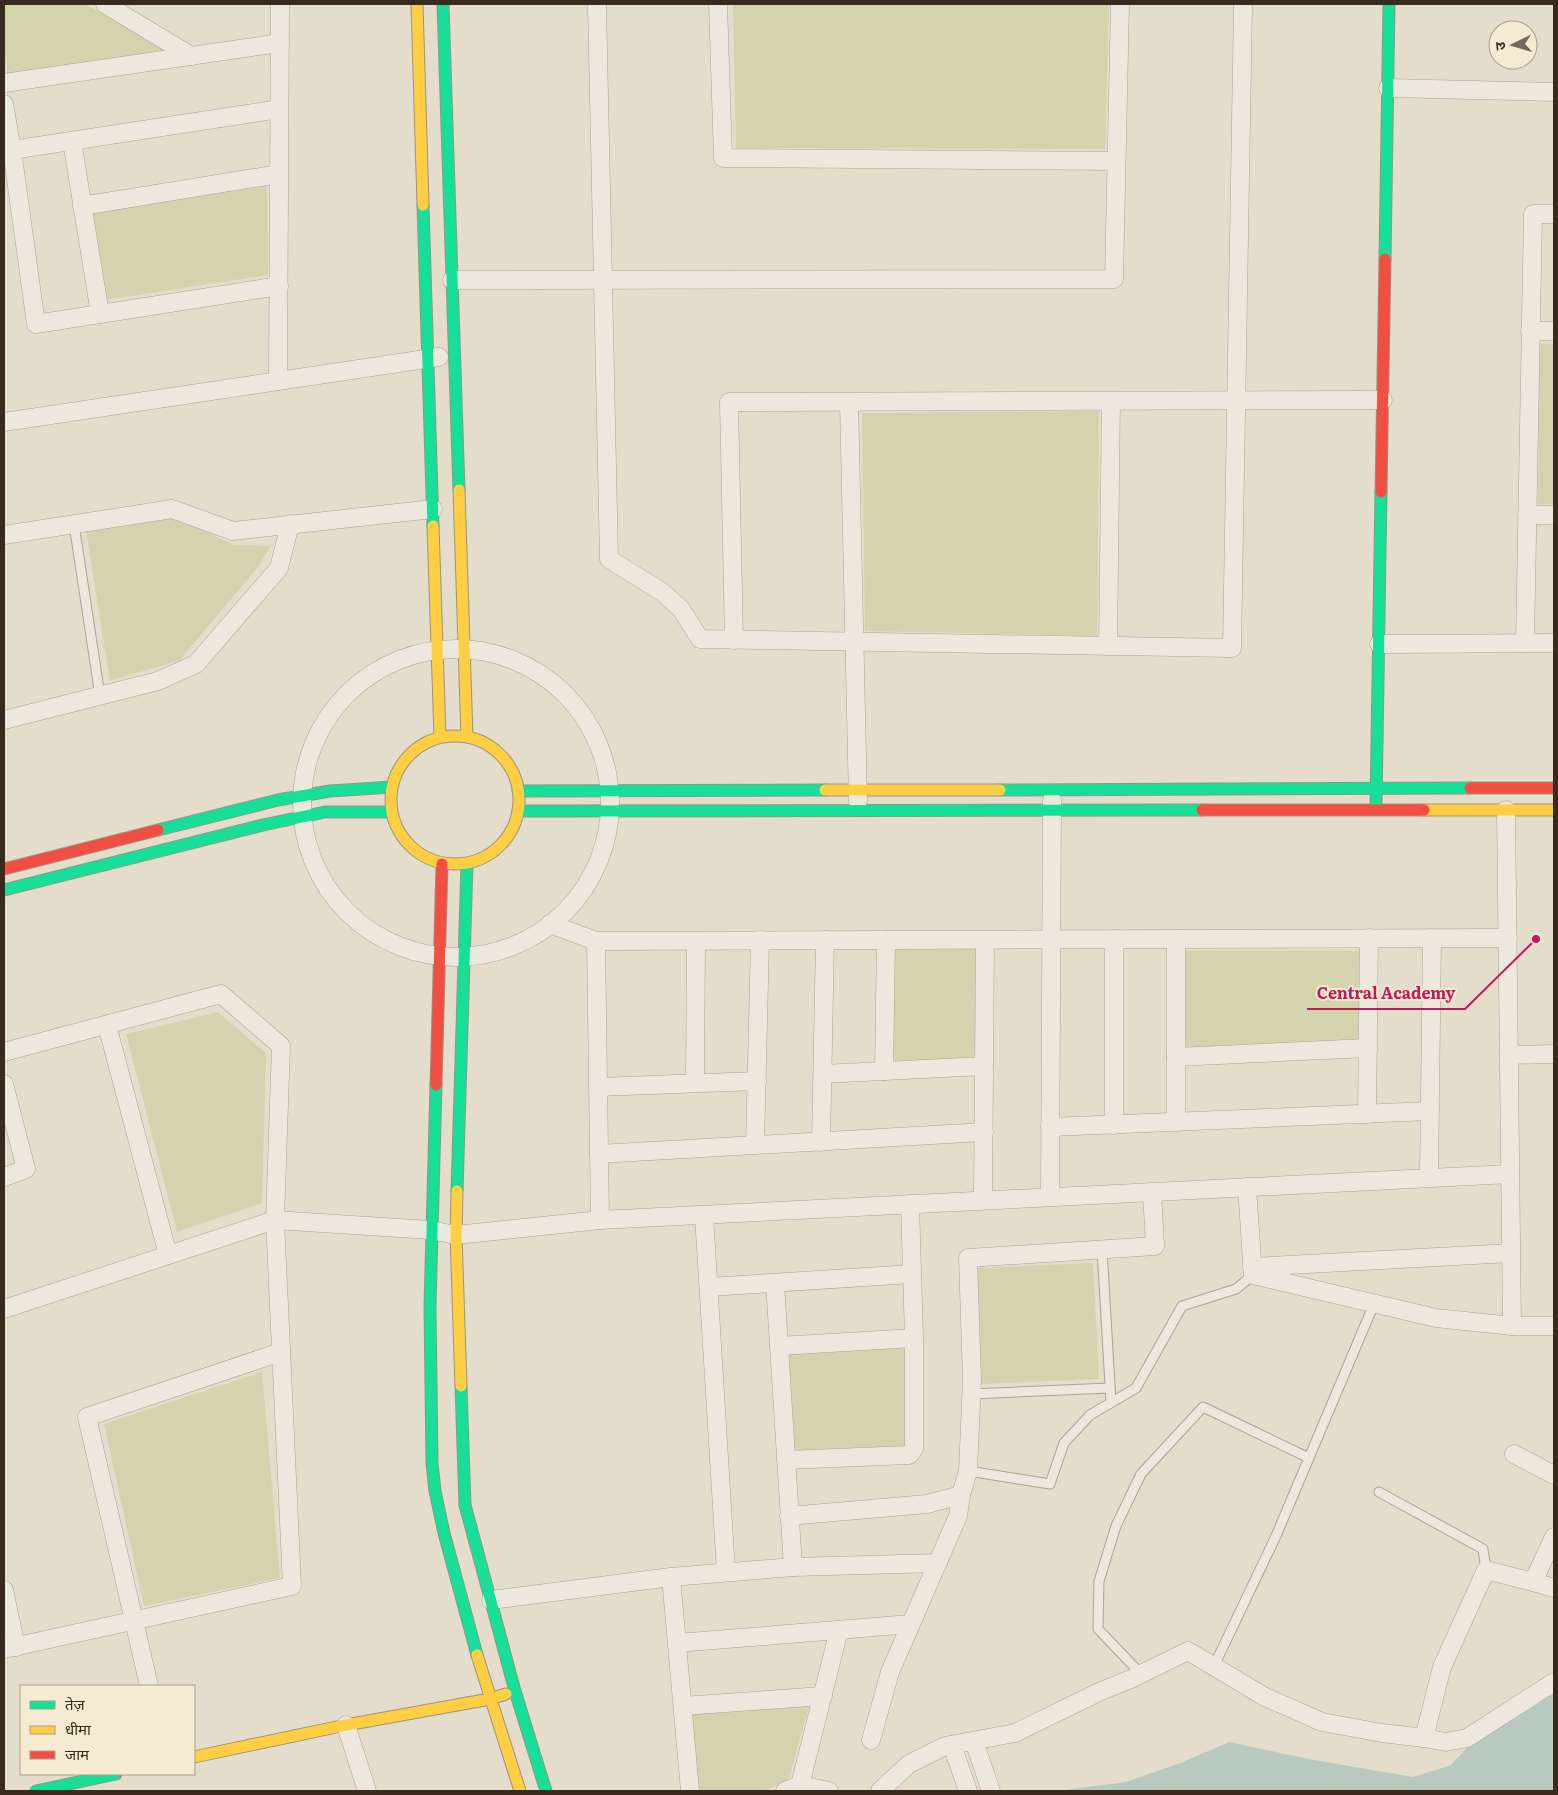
<svg xmlns="http://www.w3.org/2000/svg" width="1558" height="1795" font-family="Literata,'Noto Sans Devanagari',serif">
  <style>
    .green { fill: #d3d4ae }
    .water { fill: #b8c9bf }
    .lines { fill: none; stroke-linecap: round; stroke-linejoin: round }
    .lane-casing { stroke: #a9a296; stroke-width: 11 }
    .street-casing { stroke: #a9a296; stroke-width: 19 }
    .fast-casing { stroke: #999286; stroke-width: 13 }
    .slow-casing { stroke: #999286; stroke-width: 13 }
    .jam-casing { stroke: #999286; stroke-width: 13 }
    .lane { stroke: #ece8de; stroke-width: 9 }
    .street { stroke: #ece8de; stroke-width: 18 }
    .fast { stroke: #16e098; stroke-width: 11 }
    .slow { stroke: #ffcf43; stroke-width: 11 }
    .jam { stroke: #f24e42; stroke-width: 11 }
    .leader { fill: none; stroke: #c2185b; stroke-width: 2 }
    .callout-dot { fill: #c2185b; stroke: #f5ebd2; stroke-width: 2 }
    .callout-label { font-size: 16px; text-anchor: middle; font-weight: bold; fill: #c2185b; stroke: #f5ebd2; stroke-width: 4; stroke-linejoin: round; paint-order: stroke }
  </style>
  <rect width="100%" height="100%" fill="#e4ddcc"/>
  <g class="green">
    <path d="M4,4h81l81,46 -159,24 -3,-25z"/>
    <path d="M1109,4l-4,145 -369,-1 -3,-143z"/>
    <path d="M267,186l1,89 -163,25 -13,-88z"/>
    <path d="M1539,344h15v160h-16z"/>
    <path d="M1099,411l-2,225 -232,-5 -3,-218z"/>
    <path d="M176,518l58,27 37,1 -14,22 -77,92 -70,21 -24,-150z"/>
    <path d="M978,949l-1,113 -89,3 2,-115z"/>
    <path d="M1184,951h175l1,91 -175,6z"/>
    <path d="M218,1012l48,41 -4,150 -85,29 -51,-198z"/>
    <path d="M1093,1263l6,116 -117,5 -6,-116z"/>
    <path d="M907,1348l2,98 -117,7 -4,-99z"/>
    <path d="M262,1372l18,206 -136,28 -40,-182z"/>
    <path d="M810,1703l-22,78 -24,10h-66l-7,-78z"/>
  </g>
  <path class="water" d="M1554,1684v107h-498l70,-9 57,-20 46,-20 80,17 104,18 38,-12 40,-44z"/>
  <g class="lines">
    <defs>
      <g id="lane">
        <path d="M74,524l26,172"/>
        <path d="M1102,1249l9,153"/>
        <path d="M971,1394l139,-6"/>
        <path d="M968,1471l82,13 14,-41 26,-28 46,-27 46,-82 54,-17 17,-14"/>
        <path d="M1379,1492l104,57 3,21"/>
        <path d="M1214,1666l62,-130 98,-232"/>
        <path d="M1141,1674l-43,-45 1,-48 17,-55 25,-52 62,-67 106,51"/>
      </g>
      <g id="street">
        <path d="M105,4l86,52"/>
        <path d="M597,4l12,555 53,33 19,17 19,30 532,9 11,-644"/>
        <path d="M718,4l5,154 393,3"/>
        <path d="M4,83l276,-40"/>
        <path d="M1388,88l166,4"/>
        <path d="M4,104l8,46 24,174 243,-38"/>
        <path d="M72,141l28,173"/>
        <path d="M12,150l267,-41"/>
        <path d="M82,206l197,-32"/>
        <path d="M452,280l662,-1 6,-275"/>
        <path d="M1530,331h24"/>
        <path d="M278,381l2,-377"/>
        <path d="M849,402l9,399"/>
        <path d="M4,422l435,-65"/>
        <path d="M1527,515h27"/>
        <path d="M4,535l168,-26 61,22 200,-22"/>
        <path d="M734,640l-5,-238 654,-2"/>
        <path d="M1525,643l8,-429h21"/>
        <path d="M1379,644l175,-1"/>
        <path d="M1108,646l3,-245"/>
        <circle cx="456" cy="803" r="154"/>
        <path d="M4,720l154,-39 38,-17 83,-96 11,-44"/>
        <path d="M1506,810l6,516"/>
        <path d="M550,924l46,17 912,-3"/>
        <path d="M1176,939v183"/>
        <path d="M596,941l4,279"/>
        <path d="M107,1025l61,230"/>
        <path d="M4,1052l217,-58 60,52 -6,174 17,366 -288,63"/>
        <path d="M1509,1055l45,-1"/>
        <path d="M1176,1057l192,-9"/>
        <path d="M884,1071l2,-131"/>
        <path d="M823,1074l161,-8"/>
        <path d="M695,1083l1,-142"/>
        <path d="M4,1084l22,85 -22,8"/>
        <path d="M598,1087l159,-6"/>
        <path d="M1367,1114l2,-176"/>
        <path d="M1114,1125v-186"/>
        <path d="M1050,1127l380,-16"/>
        <path d="M821,1142l4,-202"/>
        <path d="M755,1145l5,-205"/>
        <path d="M599,1154l385,-22"/>
        <path d="M1429,1178l3,-240"/>
        <path d="M1247,1187l6,88 183,43 76,8h42"/>
        <path d="M1050,1197l2,-397"/>
        <path d="M983,1200l2,-260"/>
        <path d="M704,1215l22,357"/>
        <path d="M1252,1267l259,-14"/>
        <path d="M775,1283l18,284"/>
        <path d="M709,1287l203,-13"/>
        <path d="M4,1309l271,-89 155,10 26,5 144,-15 910,-46"/>
        <path d="M779,1346l135,-8"/>
        <path d="M1514,1454l40,21"/>
        <path d="M786,1460l123,-5 5,-6v-111l-4,-134"/>
        <path d="M789,1516l138,-12 34,-9"/>
        <path d="M671,1577l19,214"/>
        <path d="M1533,1582l21,6"/>
        <path d="M4,1590l12,57"/>
        <path d="M491,1600l180,-23 122,-10 145,-4"/>
        <path d="M677,1643l234,-19"/>
        <path d="M149,1686l-62,-269 194,-65"/>
        <path d="M683,1706l140,-10"/>
        <path d="M346,1725l21,66"/>
        <path d="M1424,1738l22,4 21,-4 87,-56"/>
        <path d="M871,1740l19,-68 68,-156 3,-21 7,-24 4,-91 -4,-122 187,-12 -3,-54"/>
        <path d="M974,1741l17,50"/>
        <path d="M952,1745l16,46"/>
        <path d="M800,1785l39,-155"/>
        <path d="M785,1791l15,-6 29,6"/>
        <path d="M880,1791l29,-27 36,-18 70,-13 86,-42 30,-12 57,-28 77,46 57,25 60,11 42,5 18,-71 44,-97 47,12 21,-45"/>
      </g>
      <g id="fast">
        <path d="M443,4l16,486"/>
        <path d="M423,205l10,321"/>
        <path d="M1385,259l4,-255"/>
        <path d="M1000,790l470,-2"/>
        <path d="M518,791l307,-1"/>
        <path d="M1376,806l5,-314"/>
        <path d="M518,811l684,-1"/>
        <path d="M158,830l120,-30 52,-9 62,-4"/>
        <path d="M4,890l259,-65 62,-13h66"/>
        <path d="M436,1085l-6,221 2,157 3,28 9,42 33,122"/>
        <path d="M457,1191l10,-327"/>
        <path d="M461,1386l4,119 50,186 31,100"/>
        <path d="M36,1791l80,-17"/>
      </g>
      <g id="slow">
        <path d="M417,4l6,201"/>
        <path d="M459,490l8,247"/>
        <path d="M433,526l7,211"/>
        <circle cx="455" cy="800" r="64"/>
        <path d="M825,790h175"/>
        <path d="M1424,810h130"/>
        <path d="M457,1191l-1,44 5,151"/>
        <path d="M477,1655l43,136"/>
        <path d="M194,1757l152,-32 144,-26 16,-5"/>
      </g>
      <g id="jam">
        <path d="M1381,492l4,-233"/>
        <path d="M1470,788h84"/>
        <path d="M1202,810h222"/>
        <path d="M4,869l154,-39"/>
        <path d="M436,1085l6,-221"/>
      </g>
    </defs>
    <use href="#lane" class="lane-casing"/>
    <use href="#street" class="street-casing"/>
    <use href="#fast" class="fast-casing"/>
    <use href="#slow" class="slow-casing"/>
    <use href="#jam" class="jam-casing"/>
    <use href="#lane" class="lane"/>
    <use href="#street" class="street"/>
    <use href="#fast" class="fast"/>
    <use href="#slow" class="slow"/>
    <use href="#jam" class="jam"/>
  </g>
  <path class="leader" d="M1536 939L1465 1009H1307"/>
  <circle class="callout-dot" cx="1536" cy="939" r="5"/>
  <g class="callout-label">
    <text x="1386" y="999">Central Academy</text>
  </g>
  <rect width="1558" height="1795" fill="none" stroke="#382a1e" stroke-width="10"/>
  <rect x="20" y="1685" width="175" height="90" fill="#f5ebd2" stroke="#a99e8a"/>
  <rect x="30" y="1701" width="25" height="8" fill="#16e098" stroke="#a99e8a"/>
  <text x="65" y="1710" font-size="15" fill="#382a1e">तेज़</text>
  <rect x="30" y="1726" width="25" height="8" fill="#ffcf43" stroke="#a99e8a"/>
  <text x="65" y="1735" font-size="15" fill="#382a1e">धीमा</text>
  <rect x="30" y="1751" width="25" height="8" fill="#f24e42" stroke="#a99e8a"/>
  <text x="65" y="1760" font-size="15" fill="#382a1e">जाम</text>
  <g transform="translate(1513 45) rotate(265)"><circle r="24" fill="#f5ebd2" stroke="#a99e8a"/>
  <path d="M0-4L9 19L0 12L-9 19Z" fill="#74695b"/>
  <text y="-8" font-size="14" font-weight="bold" text-anchor="middle" fill="#382a1e">उ</text>
  </g>
</svg>
